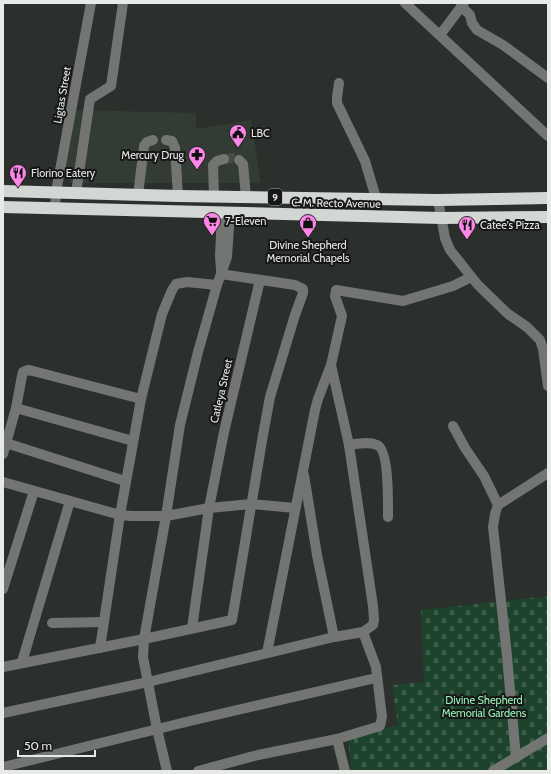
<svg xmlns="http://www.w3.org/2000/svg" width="551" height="774" font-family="Cabin,sans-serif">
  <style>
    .built { fill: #323b34 }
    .cemetery { fill: url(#cemetery-stones) }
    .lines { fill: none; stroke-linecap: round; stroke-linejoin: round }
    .minor-tunnel { stroke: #484c49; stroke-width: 10; stroke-dasharray: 10 5; stroke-linecap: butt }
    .minor { stroke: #737573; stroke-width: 10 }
    .highway { stroke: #d2d7d3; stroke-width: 12 }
    .labels { text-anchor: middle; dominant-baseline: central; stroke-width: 4; stroke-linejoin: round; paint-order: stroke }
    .shield { fill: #161716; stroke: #a9aba9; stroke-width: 1 }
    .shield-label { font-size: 10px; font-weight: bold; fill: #e8eae8 }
    .street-label { font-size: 11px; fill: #e8eae8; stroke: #161716 }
    .poi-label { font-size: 11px; fill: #e8eae8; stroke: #161716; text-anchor: start }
    .park-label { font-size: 11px; fill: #97f4b8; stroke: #161716 }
  </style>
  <defs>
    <pattern id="cemetery-stones" width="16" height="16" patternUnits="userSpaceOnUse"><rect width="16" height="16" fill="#1d432c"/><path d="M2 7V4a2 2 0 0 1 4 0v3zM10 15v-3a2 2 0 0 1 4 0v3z" fill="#3e5e4b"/></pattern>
  </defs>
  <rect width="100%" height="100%" fill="#2c302d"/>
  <path class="built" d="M76,110l120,3v16l55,-9 10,63h-190l-6,-11z"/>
  <path class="cemetery" d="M548,596v175h-197l-3,-34 50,-12 -6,-40 32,-3 -3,-72z"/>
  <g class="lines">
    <path class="minor-tunnel" d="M224,159l8,-1 7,2"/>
    <g class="minor">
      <path d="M405,3l143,133"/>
      <path d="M461,6l9,9 2,8 5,7 26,15 45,33"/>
      <path d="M440,35l24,-32"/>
      <path d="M339,83l-2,14v6l28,58 11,37"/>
      <path d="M166,140l6,1 3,7 3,48"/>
      <path d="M239,160l4,4 3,33"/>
      <path d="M76,193l14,-94 21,-13 12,-83"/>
      <path d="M138,195l6,-49 3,-4 6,-2"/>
      <path d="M214,196l-1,-31 4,-4 7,-2"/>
      <path d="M438,200l7,38 5,12 28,35 30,29 19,13 13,13 3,9 5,37"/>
      <path d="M55,208l1,-16 35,-189"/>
      <path d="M221,270l-1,-14 2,-43"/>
      <path d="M16,408l117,33"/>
      <path d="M453,426l12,22 19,28 14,29"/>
      <path d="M6,443l119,38"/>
      <path d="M349,445c8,-1 19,-4 28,0 12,4 11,58 11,72"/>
      <path d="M3,454l13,-46 6,-32 1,-4 5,-2 5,1 108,28"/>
      <path d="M304,475l13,80 17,82"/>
      <path d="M3,482l117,33 11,1h35l43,-8 42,-4 44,4"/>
      <path d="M3,589l31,-98"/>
      <path d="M52,623l51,-1"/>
      <path d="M192,628l17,-120 15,-76 36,-152"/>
      <path d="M100,648l20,-133 21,-116 21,-85 10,-24 4,-6 11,-2 30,3"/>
      <path d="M267,653l48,-243 3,-11 13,-34 11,-49 -7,-20 1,-6 67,11 50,-15 18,-9"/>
      <path d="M22,662l48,-161"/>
      <path d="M3,667l141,-28 88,-19 31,-185 7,-38 25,-82 8,-22v-4l-8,-4 -74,-11"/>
      <path d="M3,713l145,-31 186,-45 29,-5 10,-7 1,-5 -1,-14 -24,-161 -18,-80"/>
      <path d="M337,739l8,32"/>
      <path d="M516,758l-9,-102 -14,-129 2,-13 3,-9 50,-32"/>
      <path d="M3,767l187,-46 186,-43"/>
      <path d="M167,771l-10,-42 -14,-72 1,-18 22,-123 14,-91 18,-73 19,-67 10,-28 3,-44"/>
      <path d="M198,771l60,-16 79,-16 43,-13 2,-9 -6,-50 -13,-35"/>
      <path d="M493,771l55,-33"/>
    </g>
    <g class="highway">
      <path d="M3,191l175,5 260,4 110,-2"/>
      <path d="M3,207l438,11 107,-1"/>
    </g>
  </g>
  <defs>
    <symbol id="civic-pin" viewBox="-11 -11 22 30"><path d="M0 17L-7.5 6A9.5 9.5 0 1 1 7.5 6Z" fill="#fb86e5" stroke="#161716"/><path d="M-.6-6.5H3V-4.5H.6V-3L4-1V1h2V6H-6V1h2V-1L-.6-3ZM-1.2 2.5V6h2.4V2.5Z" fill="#111"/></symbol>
    <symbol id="pharmacy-pin" viewBox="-11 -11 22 30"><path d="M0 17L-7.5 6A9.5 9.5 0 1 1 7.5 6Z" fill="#fb86e5" stroke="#161716"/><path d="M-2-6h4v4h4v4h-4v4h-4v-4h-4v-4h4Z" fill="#111"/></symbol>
    <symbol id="restaurant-pin" viewBox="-11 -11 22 30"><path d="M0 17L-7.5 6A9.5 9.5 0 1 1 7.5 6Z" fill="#fb86e5" stroke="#161716"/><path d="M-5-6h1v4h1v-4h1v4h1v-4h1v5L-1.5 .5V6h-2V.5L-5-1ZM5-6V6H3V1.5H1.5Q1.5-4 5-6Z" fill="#111"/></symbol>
    <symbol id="supermarket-pin" viewBox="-11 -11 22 30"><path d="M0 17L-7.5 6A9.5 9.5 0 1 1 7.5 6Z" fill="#fb86e5" stroke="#161716"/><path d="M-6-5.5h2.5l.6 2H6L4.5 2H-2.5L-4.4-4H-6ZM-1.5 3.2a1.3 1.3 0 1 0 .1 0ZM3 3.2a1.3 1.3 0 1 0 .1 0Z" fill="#111"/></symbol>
    <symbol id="shop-pin" viewBox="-11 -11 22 30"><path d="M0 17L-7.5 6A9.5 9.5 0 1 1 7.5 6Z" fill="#fb86e5" stroke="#161716"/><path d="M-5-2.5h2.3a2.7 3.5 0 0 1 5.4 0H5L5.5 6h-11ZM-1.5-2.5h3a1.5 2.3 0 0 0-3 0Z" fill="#111"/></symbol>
  </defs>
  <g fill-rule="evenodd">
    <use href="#civic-pin" x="228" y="123" width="20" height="27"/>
    <use href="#pharmacy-pin" x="187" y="145" width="20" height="27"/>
    <use href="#restaurant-pin" x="8" y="163" width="20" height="27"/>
    <use href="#supermarket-pin" x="202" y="211" width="20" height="27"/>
    <use href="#shop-pin" x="298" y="213" width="20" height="27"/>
    <use href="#restaurant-pin" x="457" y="215" width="20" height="27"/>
  </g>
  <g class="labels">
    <rect class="shield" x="268" y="189" width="14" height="16" rx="3"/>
    <g class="shield-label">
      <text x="275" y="197">9</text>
    </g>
    <g class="street-label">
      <text transform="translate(62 95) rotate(-80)">Ligtas Street</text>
      <text transform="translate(336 203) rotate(1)">C. M. Recto Avenue</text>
      <text transform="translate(221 391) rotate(-77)">Catleya Street</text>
    </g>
    <g class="poi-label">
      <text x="251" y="133">LBC</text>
      <text x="184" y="155" text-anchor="end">Mercury Drug</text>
      <text x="31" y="173">Florino Eatery</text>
      <text x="225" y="221">7-Eleven</text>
      <text x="480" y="225">Catee's Pizza</text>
      <text x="308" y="245" text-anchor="middle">Divine Shepherd<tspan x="308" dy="13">Memorial Chapels</tspan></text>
    </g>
    <g class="park-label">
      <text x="484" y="700">Divine Shepherd<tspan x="484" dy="13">Memorial Gardens</tspan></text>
    </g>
  </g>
  <rect width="551" height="774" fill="none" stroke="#e8eae8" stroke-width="8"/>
  <path d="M18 750v6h77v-6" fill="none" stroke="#e8eae8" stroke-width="2"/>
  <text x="24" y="750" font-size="12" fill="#e8eae8" stroke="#161716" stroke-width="3" paint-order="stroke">50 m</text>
</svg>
